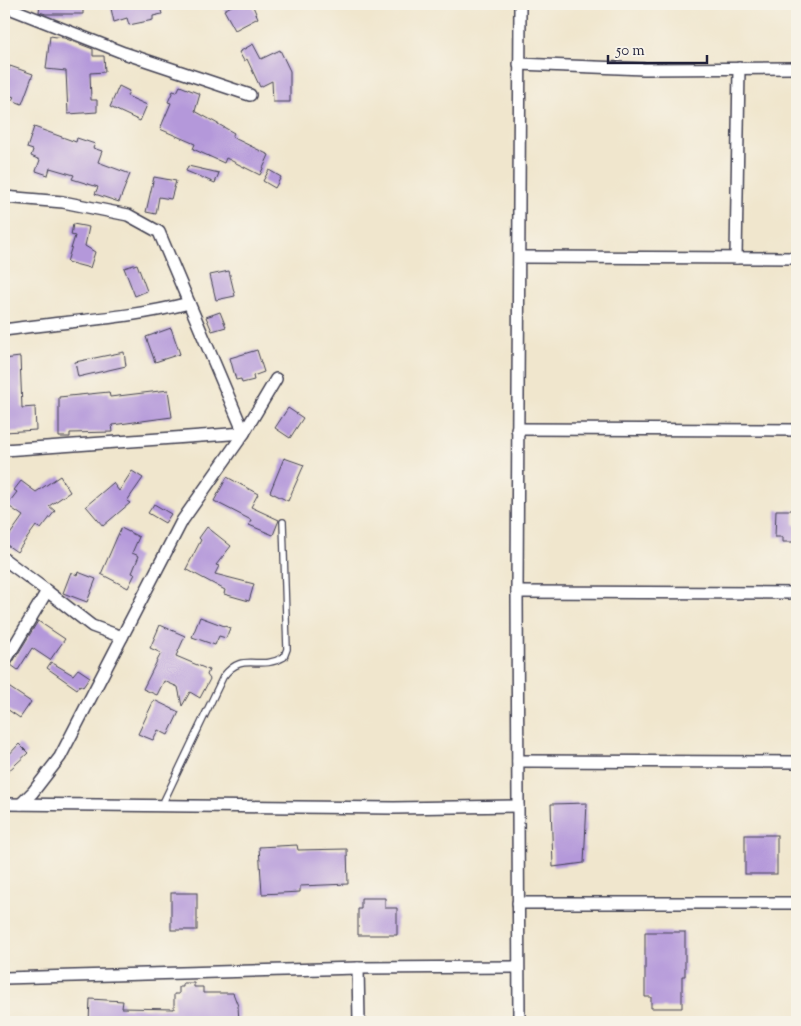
<svg xmlns="http://www.w3.org/2000/svg" width="801" height="1026" font-family="'Sorts Mill Goudy',serif">
  <style>
    .building { fill: #b498da }
    .lines { fill: none; stroke-linecap: round; stroke-linejoin: round }
    .lane-casing { stroke: #413f51; stroke-width: 8 }
    .street-casing { stroke: #413f51; stroke-width: 14 }
    .lane { stroke: #fff; stroke-width: 5.5 }
    .street { stroke: #fff; stroke-width: 11 }
  </style>
  <rect width="100%" height="100%" fill="#f7f3e8"/>
  <filter id="ink" filterUnits="userSpaceOnUse"><feTurbulence type="fractalNoise" baseFrequency=".02" numOctaves="2"/><feDisplacementMap in="SourceGraphic" scale="10" xChannelSelector="R" yChannelSelector="G"/><feConvolveMatrix kernelMatrix="1 2 1 2 8 2 1 2 1" color-interpolation-filters="sRGB"/></filter>
  <filter id="wash" filterUnits="userSpaceOnUse"><feTurbulence type="fractalNoise" baseFrequency=".0096" numOctaves="4" result="noise"/><feDisplacementMap in="SourceGraphic" scale="20" xChannelSelector="R" yChannelSelector="G"/><feGaussianBlur stdDeviation="1.12" result="paint"/><feColorMatrix in="noise" values="0 0 0 0 0 0 0 0 0 0 0 0 0 0 0 0 0 1.4 0 .05"/><feComposite in="paint" operator="in"/></filter>
  <g filter="url(#wash)">
    <rect width="100%" height="100%" fill="#f0e6cd"/>
    <g id="blocks">
      <g class="building">
        <path d="M40,4h43v10h-37l-7,-2z"/>
        <path d="M110,4h49l3,10 -9,2v4l-24,5 -2,-7 -13,4z"/>
        <path d="M235,4h17l6,14 -23,12 -11,-20z"/>
        <path d="M50,36l14,2 29,11v7h11l1,16 -15,1 1,27h6v12l-29,2 -2,-43 -20,-2z"/>
        <path d="M253,44l8,15 19,-9 10,21v31h-17l-1,-21 -12,6 -13,-28 -3,2 -5,-9z"/>
        <path d="M10,66l23,8 -11,30 -10,-4 2,-3 -10,-4v-12z"/>
        <path d="M119,86l10,5 -2,5 20,9 -7,16 -30,-14z"/>
        <path d="M180,86l20,8 -5,17 39,22 -2,4 37,18 -9,20 -34,-17 -2,5 -31,-14 2,-5 -35,-15 11,-26 -3,-1 5,-11 4,1z"/>
        <path d="M34,127l42,15 1,-4 18,6 -2,4 9,3 -4,11 32,12 -11,28 -24,-8 3,-7 -26,-8 2,-4 -24,-7 -2,7 -12,-4 4,-11 -9,-4 2,-6 -6,-2z"/>
        <path d="M188,166l31,7 -4,10 -29,-12z"/>
        <path d="M269,170l12,7 -6,11 -12,-7z"/>
        <path d="M154,177l22,4 -5,18 -12,-2 -3,17 -10,-2z"/>
        <path d="M73,224l16,3 -4,19 10,6 -5,16 -23,-6 8,-26 -4,-1z"/>
        <path d="M137,264l10,27 -12,5 -11,-28z"/>
        <path d="M229,271l6,25 -19,4 -6,-25z"/>
        <path d="M220,312l6,15 -14,4 -6,-14z"/>
        <path d="M171,328l9,26 -25,8 -9,-25z"/>
        <path d="M257,350l7,22 -11,4 1,4 -12,3 -1,-4 -5,1 -6,-22z"/>
        <path d="M124,352l2,14 -48,11 -3,-15z"/>
        <path d="M20,357l2,51 13,-1 1,23 -31,2 -1,-73z"/>
        <path d="M168,390l4,27 -60,8 1,7 -43,1v4h-11v-40l50,-5 1,5z"/>
        <path d="M288,408l15,10 -13,20 -15,-10z"/>
        <path d="M284,458l20,7 -16,36 -18,-9z"/>
        <path d="M132,471l11,7 -16,23 3,2 -27,23 -17,-20 27,-23 6,8z"/>
        <path d="M60,476l10,16 -21,14 6,5 -14,18 -5,-3 -19,26 -13,-9 19,-27 -16,-11 10,-13 -3,-2 7,-9 15,11z"/>
        <path d="M227,477l31,17 -7,13 28,13 -6,15 -24,-10 2,-5 -37,-19z"/>
        <path d="M154,504l17,10 -6,9 -17,-10z"/>
        <path d="M776,510h18v15h3v17h-14v-5h-8z"/>
        <path d="M207,527l24,19 -15,19 3,1 -4,8 39,10 -5,17 -25,-7 1,-4 -39,-21 15,-29 -2,-2z"/>
        <path d="M121,528l18,9 -7,16 7,3 -7,17 3,1 -7,14 -27,-14z"/>
        <path d="M71,572l6,3 1,-3 18,7 -9,23 -24,-9z"/>
        <path d="M200,617l30,11 -4,10 -7,-2 -4,9 -23,-8z"/>
        <path d="M38,621l27,18 -15,21 -18,-12 -14,22 -7,-5z"/>
        <path d="M160,625l25,11 -9,20 33,14 -2,5 3,4 -10,19 -10,-6 -8,14 -4,-19 -14,-6 -7,14 -14,-6 18,-36 -11,-5z"/>
        <path d="M51,662l22,13 5,-6 12,8 -7,10 -3,-2 -3,4 -30,-21z"/>
        <path d="M4,684l27,18 -11,16 -16,-11z"/>
        <path d="M154,700l25,12 -11,23 -10,-5 -5,10 -15,-6z"/>
        <path d="M19,744l9,9 -24,22v-15z"/>
        <path d="M587,803l-3,60 -31,4 -2,-63z"/>
        <rect x="745" y="835" width="32" height="39"/>
        <path d="M297,845l1,5 49,-1 1,35 -48,2v6l-38,2 -3,-47z"/>
        <rect x="171" y="893" width="26" height="37"/>
        <path d="M361,898h24v10h12v27h-39v-26h3z"/>
        <path d="M645,932h40v44h-3v32h-31v-11h-6z"/>
        <path d="M183,983h11v4h9v6h30l5,13 1,16h-150l1,-23 33,2 -1,7 52,1v-15h5v-7h4z"/>
      </g>
    </g>
  </g>
  <g filter="url(#ink)">
    <use href="#blocks" fill-opacity="0" stroke="#413f51" stroke-width="1"/>
    <g class="lines">
      <defs>
        <path id="lane" d="M161,807l62,-130c20,-27 35,-5 61,-20l3,-8 -4,-127"/>
        <g id="street">
          <path d="M4,6l120,47 126,42"/>
          <path d="M519,64l125,5 153,-1"/>
          <path d="M4,197l59,5 65,13 31,17 85,201 -240,17"/>
          <path d="M520,257l277,1"/>
          <path d="M736,258l3,-190"/>
          <path d="M4,330c61,-9 124,-11 185,-27"/>
          <path d="M517,429l280,1"/>
          <path d="M4,559l43,32 -43,72"/>
          <path d="M47,591l45,35 30,11"/>
          <path d="M517,592l280,1"/>
          <path d="M518,761l279,1"/>
          <path d="M4,804l390,4 124,-2"/>
          <path d="M21,804l12,-12 27,-35 122,-236 62,-88 32,-54"/>
          <path d="M518,903h279"/>
          <path d="M358,968l1,54"/>
          <path d="M4,978l354,-10 160,-1"/>
          <path d="M519,1022l-2,-430 3,-588"/>
        </g>
      </defs>
      <use href="#lane" class="lane-casing"/>
      <use href="#street" class="street-casing"/>
      <use href="#lane" class="lane"/>
      <use href="#street" class="street"/>
    </g>
  </g>
  <rect width="801" height="1026" fill="none" stroke="#f7f3e8" stroke-width="20"/>
  <path d="M608 55v8h99v-8" fill="none" stroke="#22223b" stroke-width="2.5"/>
  <text x="616" y="55" font-size="15" fill="#22223b" stroke="#f7f3e8" stroke-width="4" paint-order="stroke">50 m</text>
</svg>
